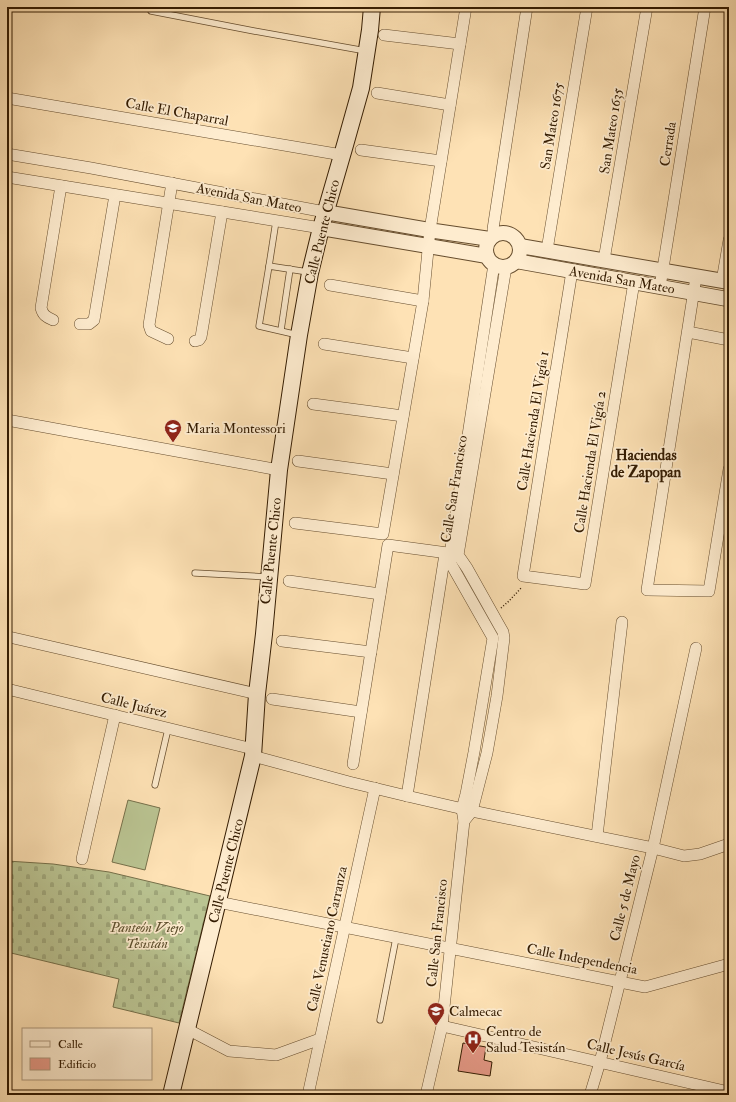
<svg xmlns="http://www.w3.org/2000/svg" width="736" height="1102" font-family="'IM FELL Double Pica',serif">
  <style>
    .cemetery { fill: url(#cemetery-stones); stroke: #76704a }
    .garden { fill: #bac492; stroke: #76704a }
    .building { fill: #e79a88; stroke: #331b01 }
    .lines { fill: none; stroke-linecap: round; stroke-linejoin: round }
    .service-casing { stroke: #664d2e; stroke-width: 7 }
    .minor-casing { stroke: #664d2e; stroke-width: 12 }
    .tertiary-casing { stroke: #664d2e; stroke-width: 16 }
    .secondary-casing { stroke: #331b01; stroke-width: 18 }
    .path { stroke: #331b01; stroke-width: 1.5; stroke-dasharray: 1 2; stroke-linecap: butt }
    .service { stroke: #feeccf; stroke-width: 5.5 }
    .minor { stroke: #feeccf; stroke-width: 11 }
    .tertiary { stroke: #feeccf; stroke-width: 14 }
    .secondary { stroke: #feeccf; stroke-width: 16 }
    .labels { text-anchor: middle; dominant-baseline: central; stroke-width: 3.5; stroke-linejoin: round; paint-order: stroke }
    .street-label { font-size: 14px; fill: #331b01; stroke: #feeccf }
    .poi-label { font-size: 14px; fill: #331b01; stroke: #feeccf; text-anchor: start }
    .park-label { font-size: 14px; font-style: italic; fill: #5c4e2c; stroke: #feeccf }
    .neighbourhood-label { font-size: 15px; font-weight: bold; fill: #331b01; stroke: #feeccf }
  </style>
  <defs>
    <pattern id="cemetery-stones" width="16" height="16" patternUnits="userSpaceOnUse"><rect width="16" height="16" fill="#bac492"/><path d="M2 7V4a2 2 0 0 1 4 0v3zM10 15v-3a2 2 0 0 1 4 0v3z" fill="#a0a87c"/></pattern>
  </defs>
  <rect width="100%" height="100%" fill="#fee2b5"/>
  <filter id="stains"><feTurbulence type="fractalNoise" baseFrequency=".005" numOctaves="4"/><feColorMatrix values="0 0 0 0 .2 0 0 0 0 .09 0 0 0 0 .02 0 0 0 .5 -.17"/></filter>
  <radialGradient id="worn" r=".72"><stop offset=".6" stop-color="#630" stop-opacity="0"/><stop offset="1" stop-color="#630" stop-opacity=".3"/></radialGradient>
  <path class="cemetery" d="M7,861l46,3 56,8 101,24 -31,127 -66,-16 6,-28 -112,-27z"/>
  <path class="garden" d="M128,800l32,8 -15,62 -33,-8z"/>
  <path class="building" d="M463,1043l23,4 -2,13 8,2 -2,14 -32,-5z"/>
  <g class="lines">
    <defs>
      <g id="service">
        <path d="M151,11l103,20 112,20"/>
        <path d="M269,266l7,-45"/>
        <path d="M281,330l9,-61"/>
        <path d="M298,335l-39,-9 10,-60 39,6"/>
        <path d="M195,573l73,4"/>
        <path d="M155,785l13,-56"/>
        <path d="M380,1020l16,-82"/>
      </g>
      <g id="minor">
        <path d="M384,35l76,9"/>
        <path d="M377,93l73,12"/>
        <path d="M7,98l335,57"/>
        <path d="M361,150l80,11"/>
        <path d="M7,154l84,14 234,44"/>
        <path d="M7,177c105,17 209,34 314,51"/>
        <path d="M494,236l-1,-7 34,-222"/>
        <path d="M547,250l40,-243"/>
        <path d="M604,260l43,-253"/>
        <path d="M572,271l-49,305 62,8 49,-302"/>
        <path d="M696,277l-49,313 62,1 20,-122"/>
        <path d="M722,281l7,-41"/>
        <path d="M330,285l93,16"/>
        <path d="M660,287l45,-280"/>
        <path d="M53,320c-7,-3 -10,-5 -12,-12l20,-122"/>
        <path d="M80,324h9l5,-4 21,-125"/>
        <path d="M688,332l41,8"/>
        <path d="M168,339l-17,-8 -2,-6 23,-142"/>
        <path d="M195,341l4,-1 2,-3 21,-125"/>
        <path d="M324,344l89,14"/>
        <path d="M313,404l90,12"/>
        <path d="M7,420l272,50"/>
        <path d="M298,461l95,13"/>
        <path d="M295,523l88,11 40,-233 7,-71 36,-223"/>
        <path d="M289,581l91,13"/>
        <path d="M9,637l248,57"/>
        <path d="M282,641l89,11"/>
        <path d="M7,689l246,60"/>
        <path d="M272,699l89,13"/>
        <path d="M253,756l96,26 58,14 65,15 181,37 31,8 16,-2 29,-10"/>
        <path d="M353,764l35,-219 67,9"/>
        <path d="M407,796l38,-242"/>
        <path d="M464,821l8,-10 15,-58 10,-57 7,-58 -1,-6 -4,-7 -32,-57 -9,-13 48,-288"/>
        <path d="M597,836l25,-214"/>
        <path d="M82,859l33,-144"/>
        <path d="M218,902l427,85 84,-23"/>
        <path d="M442,1026l287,66"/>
        <path d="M187,1029l42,22 47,4 44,-16"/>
        <path d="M308,1095l67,-307"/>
        <path d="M426,1095l16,-69 22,-205 -2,-12 4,-15 8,-42 19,-114 -42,-74 -1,-10 44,-290"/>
        <path d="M590,1095l10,-33 53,-214 43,-200"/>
      </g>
      <g id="tertiary">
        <path d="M325,212l110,19 55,8"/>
        <path d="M321,228l166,28"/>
        <circle cx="503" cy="250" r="17"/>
        <path d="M520,246l209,36"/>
        <path d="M516,261l211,38"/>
      </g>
      <path id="secondary" d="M171,1095l82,-339 4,-62 7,-60 15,-164 20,-135 11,-62 11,-45 24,-83 16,-57 9,-58 2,-23"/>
    </defs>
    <use href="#service" class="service-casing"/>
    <use href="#minor" class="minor-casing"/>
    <use href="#tertiary" class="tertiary-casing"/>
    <use href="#secondary" class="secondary-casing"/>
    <path class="path" d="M501,608l8,-7 13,-14"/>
    <use href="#service" class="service"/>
    <use href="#minor" class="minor"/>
    <use href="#tertiary" class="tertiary"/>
    <use href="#secondary" class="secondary"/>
  </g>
  <defs>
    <symbol id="school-pin" viewBox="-11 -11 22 30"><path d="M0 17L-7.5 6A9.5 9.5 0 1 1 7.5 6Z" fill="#8f2418" stroke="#feeccf"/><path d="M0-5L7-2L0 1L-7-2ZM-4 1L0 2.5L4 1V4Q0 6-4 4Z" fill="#fff"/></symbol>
    <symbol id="hospital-pin" viewBox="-11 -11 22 30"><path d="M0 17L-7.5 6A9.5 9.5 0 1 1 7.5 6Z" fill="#8f2418" stroke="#feeccf"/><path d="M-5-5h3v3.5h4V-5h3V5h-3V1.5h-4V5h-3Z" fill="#fff"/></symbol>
  </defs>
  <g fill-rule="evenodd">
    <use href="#school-pin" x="163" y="418" width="20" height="27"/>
    <use href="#school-pin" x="426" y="1001" width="20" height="27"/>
    <use href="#hospital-pin" x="463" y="1029" width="20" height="27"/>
  </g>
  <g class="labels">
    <g class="street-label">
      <text transform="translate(177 112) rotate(10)">Calle El Chaparral</text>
      <text transform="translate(552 126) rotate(-81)">San Mateo 1675</text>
      <text transform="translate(611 131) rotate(-81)">San Mateo 1635</text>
      <text transform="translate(668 144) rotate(-81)">Cerrada</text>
      <text transform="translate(249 198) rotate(11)">Avenida San Mateo</text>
      <text transform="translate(322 232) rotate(-76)">Calle Puente Chico</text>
      <text transform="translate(622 280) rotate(10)">Avenida San Mateo</text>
      <text transform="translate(533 421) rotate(-81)">Calle Hacienda El Vigía 1</text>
      <text transform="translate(590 462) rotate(-81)">Calle Hacienda El Vigía 2</text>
      <text transform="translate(454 489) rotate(-81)">Calle San Francisco</text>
      <text transform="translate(271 551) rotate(-84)">Calle Puente Chico</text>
      <text transform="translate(134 705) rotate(14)">Calle Juárez</text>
      <text transform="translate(226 871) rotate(-76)">Calle Puente Chico</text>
      <text transform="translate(625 898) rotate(-76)">Calle 5 de Mayo</text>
      <text transform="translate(437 933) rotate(-84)">Calle San Francisco</text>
      <text transform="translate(327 939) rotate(-78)">Calle Venustiano Carranza</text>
      <text transform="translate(582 959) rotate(11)">Calle Independencia</text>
      <text transform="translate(636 1055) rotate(13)">Calle Jesús García</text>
    </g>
    <g class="poi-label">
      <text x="186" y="428">Maria Montessori</text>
      <text x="449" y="1011">Calmecac</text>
      <text x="486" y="1031">Centro de<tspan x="486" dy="16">Salud Tesistán</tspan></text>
    </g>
    <g class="park-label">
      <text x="147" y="927">Panteón Viejo<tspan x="147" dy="16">Tesistán</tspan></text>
    </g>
    <g class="neighbourhood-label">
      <text x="646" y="455">Haciendas<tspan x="646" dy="17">de Zapopan</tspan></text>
    </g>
  </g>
  <rect width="736" height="1102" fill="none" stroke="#fee2b5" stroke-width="24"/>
  <rect x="8" y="8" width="720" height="1086" fill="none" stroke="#331b01" stroke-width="2"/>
  <rect x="12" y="12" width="712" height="1078" fill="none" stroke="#331b01"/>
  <rect x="22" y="1028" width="130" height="52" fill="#feeccf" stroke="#ad987d"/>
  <rect x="30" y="1041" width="20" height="6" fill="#feeccf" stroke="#ad987d"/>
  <text x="58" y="1048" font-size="12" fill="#331b01">Calle</text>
  <rect x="30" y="1058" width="20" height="12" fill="#e79a88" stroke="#ad987d"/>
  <text x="58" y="1068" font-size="12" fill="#331b01">Edificio</text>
  <rect width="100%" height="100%" filter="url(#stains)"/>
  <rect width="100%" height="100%" fill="url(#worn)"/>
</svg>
